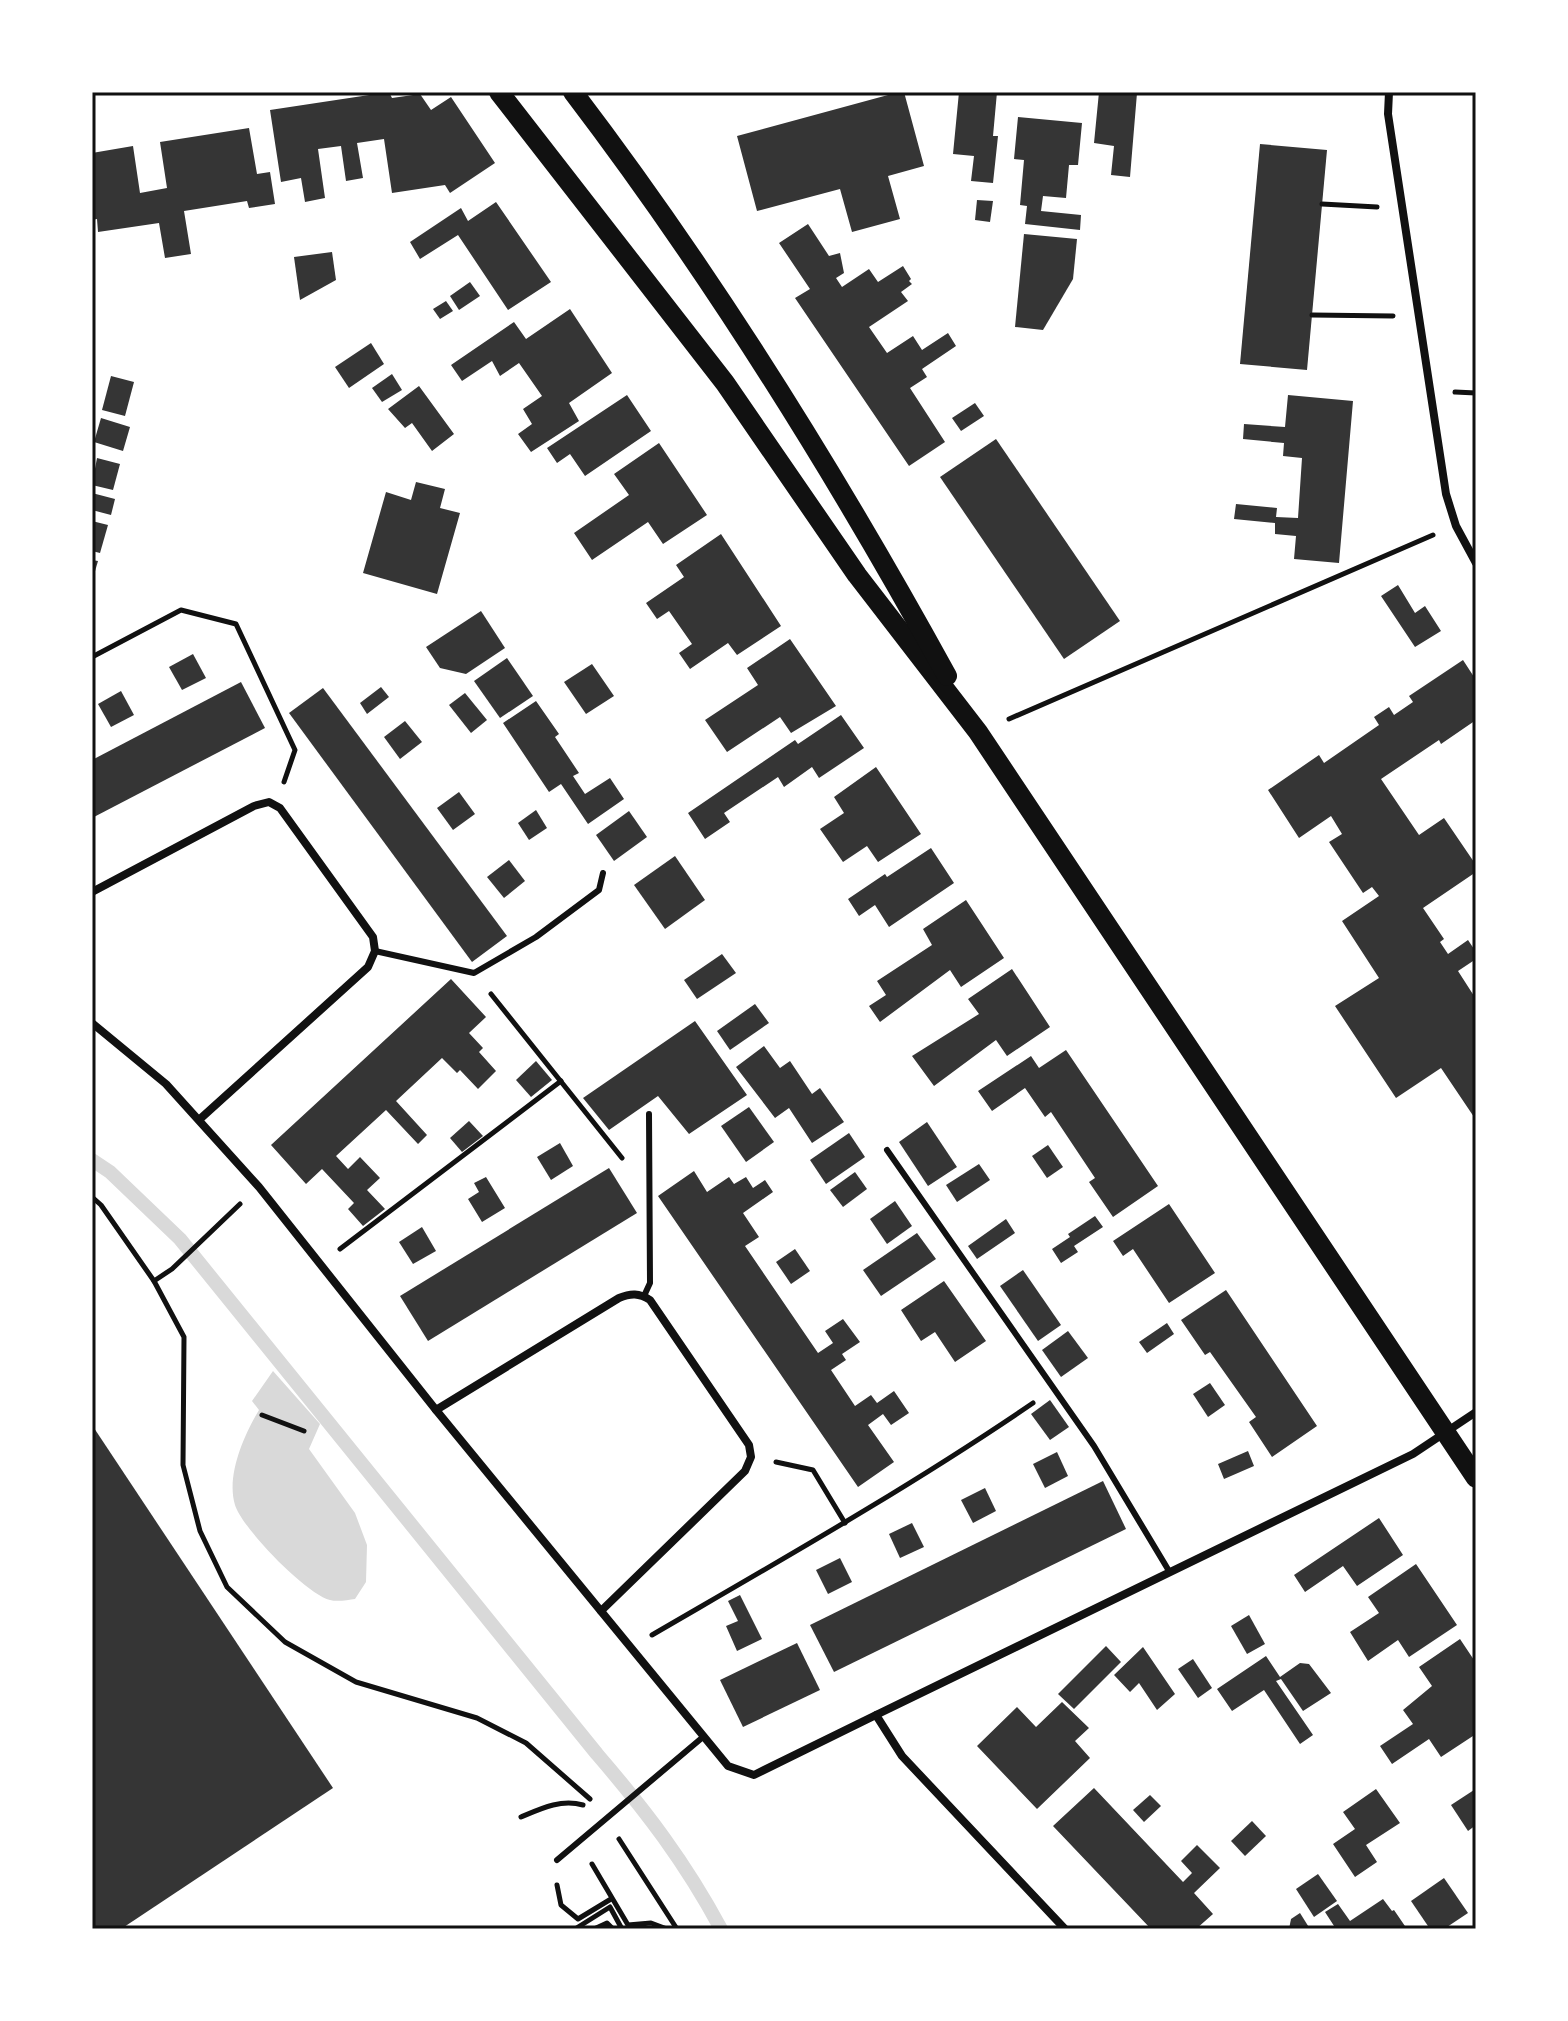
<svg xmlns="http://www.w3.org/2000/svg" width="1568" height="2021" font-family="Cabin,sans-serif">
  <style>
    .water { fill: #d9d9d9 }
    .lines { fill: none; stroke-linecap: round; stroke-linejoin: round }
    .stream { stroke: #d9d9d9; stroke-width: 14 }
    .building { fill: #353535 }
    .path { stroke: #111; stroke-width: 5 }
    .service { stroke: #111; stroke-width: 6 }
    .minor { stroke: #111; stroke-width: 8 }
    .primary { stroke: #111; stroke-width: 20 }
    .neatline { fill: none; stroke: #111; stroke-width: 3 }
  </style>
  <rect width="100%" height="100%" fill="#fff"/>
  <path class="water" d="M273,1371l47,53 -11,25 46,64 12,32 -1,37 -11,17c-7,1 -18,3 -25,1 -24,-6 -88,-72 -95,-95 -9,-30 9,-70 24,-95l-7,-9z"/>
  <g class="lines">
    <path class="stream" d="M92,1160l18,12 70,67 417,515c49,57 88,108 124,175"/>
  </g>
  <g class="building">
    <path d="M389,92l3,6 28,-4 11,16 20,-13 44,66 -45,30 -5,-8 -53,8 -8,-54 -27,4 6,35 -17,3 -5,-35 -23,3 7,49 -20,4 -4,-24 -20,4 -11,-72z"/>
    <path d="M899,92h5l20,74 -36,10 12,43 -48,13 -12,-43 -83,22 -20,-75z"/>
    <path d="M959,92h38l-4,44h5l-5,47 -22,-2 3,-25 -21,-2z"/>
    <path d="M1099,92l38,1 -7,84 -19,-2 3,-29 -20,-3z"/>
    <path d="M1018,117l64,6 -4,42h-9l-3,33 -23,-2 -2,15 40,4 -1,15 -55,-6 2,-18 -7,-1 4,-45 -10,-1z"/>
    <path d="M249,128l8,46 13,-2 5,32 -26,4 -2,-7 -63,10 7,43 -26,4 -6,-35 -61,9 -1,-13 -5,1v-67l41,-7 7,47 27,-5 -7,-46z"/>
    <path d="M1260,144l67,6 -20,220 -67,-6z"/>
    <path d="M977,200l16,1 -3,21 -15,-2z"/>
    <path d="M496,202l55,80 -43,28 -50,-75 -38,24 -10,-17 51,-34 7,13z"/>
    <path d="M808,224l21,32 11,-3 4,20 -8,5 6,9 27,-18 9,13 25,-16 8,13 -2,2 3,3 -11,8 7,9 -39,26 18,26 26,-17 9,14 26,-17 8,13 -34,23 5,8 -17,11 35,54 -36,24 -114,-168 15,-9 -31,-46z"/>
    <path d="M1024,234l53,5 -4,40 -30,51 -28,-3z"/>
    <path d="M332,252l4,28 -36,20 -6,-43z"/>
    <path d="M470,282l10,14 -21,14 -9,-14z"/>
    <path d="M446,301l7,10 -13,8 -7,-10z"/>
    <path d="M570,309l42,64 -43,30 10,18 -48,31 -13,-18 14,-10 -9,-15 19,-13 -23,-33 -19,13 -8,-15 -30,20 -11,-16 63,-43 12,17z"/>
    <path d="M371,343l13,21 -35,24 -14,-21z"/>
    <path d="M392,374l10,16 -20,12 -10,-14z"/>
    <path d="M111,376l23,6 -9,34 -23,-6z"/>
    <path d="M419,386l35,48 -22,17 -20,-28 -7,5 -17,-19z"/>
    <path d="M627,395l24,36 -66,45 -15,-22 -13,9 -10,-15z"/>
    <path d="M1288,395l65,6 -14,162 -45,-4 2,-23 -21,-2v-11l-41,-4 2,-15 41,4 -1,9 22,1 4,-60 -19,-2 1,-13 -41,-4 1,-15 41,3z"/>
    <path d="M975,403l9,13 -23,15 -9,-13z"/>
    <path d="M101,418l29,9 -7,24 -29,-9z"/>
    <path d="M996,439l124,182 -56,38 -124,-182z"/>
    <path d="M659,443l48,72 -44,29 -15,-22 -56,38 -18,-27 55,-38 -15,-21z"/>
    <path d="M97,458l23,6 -7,26 -21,-5z"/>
    <path d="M416,482l29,7 -5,19 20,5 -23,81 -74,-21 23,-81 25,8z"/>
    <path d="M92,493l23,6 -4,16 -19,-5z"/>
    <path d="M92,521l16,4 -8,28 -8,-2z"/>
    <path d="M721,534l60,92 -44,29 -9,-12 -38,26 -11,-16 13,-9 -23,-33 -12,8 -11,-16 38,-26 -8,-12z"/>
    <path d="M92,560l6,1 -5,17h-1z"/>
    <path d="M1398,585l17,28 10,-7 16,25 -26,16 -34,-51z"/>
    <path d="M481,611l24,37 -39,26 -26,-6 -14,-21z"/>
    <path d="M790,639l46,67 -45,27 -11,-16 -53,35 -22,-32 53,-35 -11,-17z"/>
    <path d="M193,654l13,24 -24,12 -13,-23z"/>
    <path d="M507,658l26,38 -33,22 -26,-37z"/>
    <path d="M1463,660l13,20v40l-35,24 -2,-4 -58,39 38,56 25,-17 32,47v7l-53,36 21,31 -4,3 8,12 20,-14 8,12v7l-18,12 18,28v121l-35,-52 -45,30 -61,-92 44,-28 -37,-57 37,-25 -7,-9 -9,6 -34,-51 13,-8 -11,-18 -32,22 -31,-48 51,-35 5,8 55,-38 -5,-8 15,-10 5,8 19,-13 -4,-6z"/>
    <path d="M592,664l22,32 -28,18 -22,-32z"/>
    <path d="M241,682l24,46 -173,90v-58z"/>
    <path d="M381,687l8,10 -22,17 -7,-11z"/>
    <path d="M323,688l184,248 -35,26 -183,-249z"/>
    <path d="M121,691l13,24 -23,12 -13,-23z"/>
    <path d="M465,693l22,27 -16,13 -22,-28z"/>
    <path d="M536,701l23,33 -4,3 24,36 -6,3 12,18 25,-16 14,21 -36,25 -27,-40 -12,8 -46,-69z"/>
    <path d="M841,715l23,33 -45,30 -7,-11 -28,20 -6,-10 -54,36 6,9 -25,17 -17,-26 107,-73 3,4z"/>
    <path d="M405,721l17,21 -22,17 -16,-22z"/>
    <path d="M876,767l45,67 -43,28 -11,-16 -24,16 -23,-33 24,-16 -10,-16z"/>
    <path d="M459,792l16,22 -22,16 -16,-22z"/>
    <path d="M536,810l11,18 -18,12 -11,-17z"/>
    <path d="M629,811l18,26 -33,24 -18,-26z"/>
    <path d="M931,848l23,35 -65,44 -14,-22 -16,11 -11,-17 37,-25 2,3z"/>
    <path d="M675,856l30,44 -40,29 -31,-44z"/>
    <path d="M509,860l16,21 -21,17 -17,-21z"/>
    <path d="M966,900l38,58 -43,29 -11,-17 -70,52 -11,-16 17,-11 -9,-14 55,-36 -9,-16z"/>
    <path d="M722,954l14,19 -39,26 -13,-19z"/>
    <path d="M1012,969l38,58 -43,29 -11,-16 -62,46 -22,-30 67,-42 -11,-15z"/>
    <path d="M451,979l35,38 -17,16 14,15 -4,4 17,19 -18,18 -18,-19 -3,3 -15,-15 -46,43 31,34 -9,9 -32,-34 -50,46 12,13 12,-12 20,21 -13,12 18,19 -22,17 -15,-17 6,-6 -32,-34 -16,15 -35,-39z"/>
    <path d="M755,1004l14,19 -39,27 -13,-19z"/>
    <path d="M695,1021l52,74 -58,39 -31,-38 -49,34 -26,-32z"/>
    <path d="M764,1046l16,22 10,-7 22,33 8,-6 24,34 -32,21 -23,-35 -14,10 -39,-51z"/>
    <path d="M1066,1050l92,136 -45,31 -24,-35 6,-4 -44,-66 -6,5 -20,-29 -33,23 -14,-20 53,-35 8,12z"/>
    <path d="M536,1061l16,19 -21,17 -15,-17z"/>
    <path d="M749,1107l25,35 -28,20 -25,-36z"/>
    <path d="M469,1121l14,15 -21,16 -12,-14z"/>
    <path d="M927,1122l30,45 -29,19 -29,-44z"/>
    <path d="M849,1133l16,24 -39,27 -16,-24z"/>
    <path d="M560,1143l13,23 -22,14 -14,-23z"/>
    <path d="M1048,1145l15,22 -16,11 -15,-22z"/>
    <path d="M979,1164l11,16 -33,22 -11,-17z"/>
    <path d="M609,1168l28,45 -209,128 -28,-45z"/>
    <path d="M694,1171l13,21 22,-15 5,7 12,-7 7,11 12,-8 8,12 -30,21 16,24 -14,9 73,107 15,-10 -8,-12 18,-12 17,23 -18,12 4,6 -15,10 24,36 16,-11 6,8 17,-12 15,22 -18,12 -8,-11 -15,11 26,37 -36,25 -200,-291z"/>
    <path d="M855,1172l12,17 -24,18 -13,-17z"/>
    <path d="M486,1177l19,31 -23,14 -14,-23 11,-7 -5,-9z"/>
    <path d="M895,1201l17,25 -25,18 -17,-25z"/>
    <path d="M1169,1204l46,69 -46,30 -36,-54 -10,7 -10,-15z"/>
    <path d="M1095,1216l8,11 -29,19 4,6 -17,11 -9,-14 18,-12 -2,-3z"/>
    <path d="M1006,1219l9,14 -38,26 -9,-13z"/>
    <path d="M422,1227l14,24 -23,13 -14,-22z"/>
    <path d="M917,1233l19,26 -55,37 -18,-26z"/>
    <path d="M795,1249l15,22 -19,13 -15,-22z"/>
    <path d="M1023,1270l38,55 -23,16 -38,-55z"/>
    <path d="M944,1281l42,60 -31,21 -20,-30 -14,9 -20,-31z"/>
    <path d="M1226,1290l91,136 -45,31 -23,-35 7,-5 -46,-65 -5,3 -24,-35z"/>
    <path d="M1167,1323l7,11 -27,19 -8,-11z"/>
    <path d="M1068,1331l20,27 -27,19 -19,-27z"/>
    <path d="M1210,1383l15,22 -17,12 -15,-23z"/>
    <path d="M1050,1400l19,27 -19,13 -19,-26z"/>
    <path d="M92,1425l241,363 -212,141h-29z"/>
    <path d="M1248,1451l6,15 -30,13 -6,-15z"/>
    <path d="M1057,1452l11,24 -23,12 -12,-24z"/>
    <path d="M1103,1481l23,48 -292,143 -24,-47z"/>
    <path d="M985,1488l11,23 -23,12 -12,-23z"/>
    <path d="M1379,1518l24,37 -46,31 -14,-20 -38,26 -11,-17z"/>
    <path d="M912,1523l12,24 -24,11 -11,-24z"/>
    <path d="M840,1558l12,24 -24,12 -12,-24z"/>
    <path d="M1416,1564l41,61 -48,32 -11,-17 -30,21 -18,-29 29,-19 -11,-16z"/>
    <path d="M740,1595l22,44 -25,12 -11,-25 12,-5 -10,-20z"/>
    <path d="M1249,1615l16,29 -18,10 -16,-28z"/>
    <path d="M1460,1639l16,24v71l-35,23 -12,-18 -37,25 -12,-18 33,-22 -10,-14 29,-24 -13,-19z"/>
    <path d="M797,1643l23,47 -77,37 -23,-47z"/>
    <path d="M1106,1646l15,16 -47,47 -16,-15z"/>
    <path d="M1143,1647l32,47 -18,16 -18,-27 -9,9 -16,-17z"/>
    <path d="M1266,1656l14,21 20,-14 9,1 22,29 -28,18 -22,-32 -5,2 37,54 -13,9 -36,-54 -32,21 -15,-22z"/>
    <path d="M1193,1659l19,29 -14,10 -20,-29z"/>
    <path d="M1062,1702l27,26 -14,13 15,17 -53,51 -60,-63 40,-39 19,20z"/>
    <path d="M1094,1788l89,94 9,-9 -11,-12 16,-16 23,23 -26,25 19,21 -17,15h-45l-98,-103z"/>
    <path d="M1376,1789l24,34 -34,22 11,17 -22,15 -22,-33 22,-15 -12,-17z"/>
    <path d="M1474,1790l2,4v31l-8,6 -17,-26z"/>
    <path d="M1150,1795l11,11 -17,16 -11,-12z"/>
    <path d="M1252,1821l14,15 -21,20 -14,-15z"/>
    <path d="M1318,1874l19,27 -23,16 -18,-28z"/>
    <path d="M1444,1878l24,35 -24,16h-14l-19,-28z"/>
    <path d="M1383,1899l9,12 2,-1 13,19h-71l-11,-17 13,-8 12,17z"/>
    <path d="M1300,1913l10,16h-21l2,-10z"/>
  </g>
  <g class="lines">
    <g class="path">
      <path d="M1322,204l55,3"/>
      <path d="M1312,315l81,1"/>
      <path d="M1455,392l21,1"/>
      <path d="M92,657l89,-47 55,14 59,126 -11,32"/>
      <path d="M1009,719l424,-184"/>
      <path d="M491,994l131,164"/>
      <path d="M92,1197l9,8 53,76 30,56 -1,128 17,66 27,56 58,55 71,40 121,36 49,25 64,56"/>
      <path d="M340,1249l221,-168"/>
      <path d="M154,1281l18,-12 68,-65"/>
      <path d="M262,1415l42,16"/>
      <path d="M776,1462l37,8 32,53"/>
      <path d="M652,1635c129,-75 258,-148 381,-232"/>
      <path d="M521,1817c21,-9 40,-18 62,-12"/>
      <path d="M619,1839l58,90"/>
      <path d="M592,1864l36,61 23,-2 16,6"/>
      <path d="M557,1885l4,20 17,14 33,-20"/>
      <path d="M575,1929l35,-22 12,22"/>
      <path d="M594,1929l13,-6 6,6"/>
    </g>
    <g class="service">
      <path d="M375,951l99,22 62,-36 63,-47 4,-17"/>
      <path d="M887,1150l207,296 75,125"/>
      <path d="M644,1296l6,-13 -1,-169"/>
      <path d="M557,1860l146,-123"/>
    </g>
    <g class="minor">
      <path d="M1389,92l-1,22 58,380 10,32 20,37"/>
      <path d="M92,892l162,-86 15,-4 11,6 93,129 2,14 -7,16 -168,152"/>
      <path d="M92,1023l74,61 93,103 177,223 292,356 26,9 122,-60 26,41 163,173"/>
      <path d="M436,1410l183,-112c12,-5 20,-5 31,2l99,145 2,12 -6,14 -144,140"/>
      <path d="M876,1715l537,-261 63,-42"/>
    </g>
    <g class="primary">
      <path d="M499,92l226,291 132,192 121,157 498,746"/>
      <path d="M573,92c140,184 263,382 374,584"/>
    </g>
  </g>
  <rect width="1568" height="2021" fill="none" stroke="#ffffff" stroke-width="188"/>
  <rect x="94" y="94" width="1380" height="1833" class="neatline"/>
</svg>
